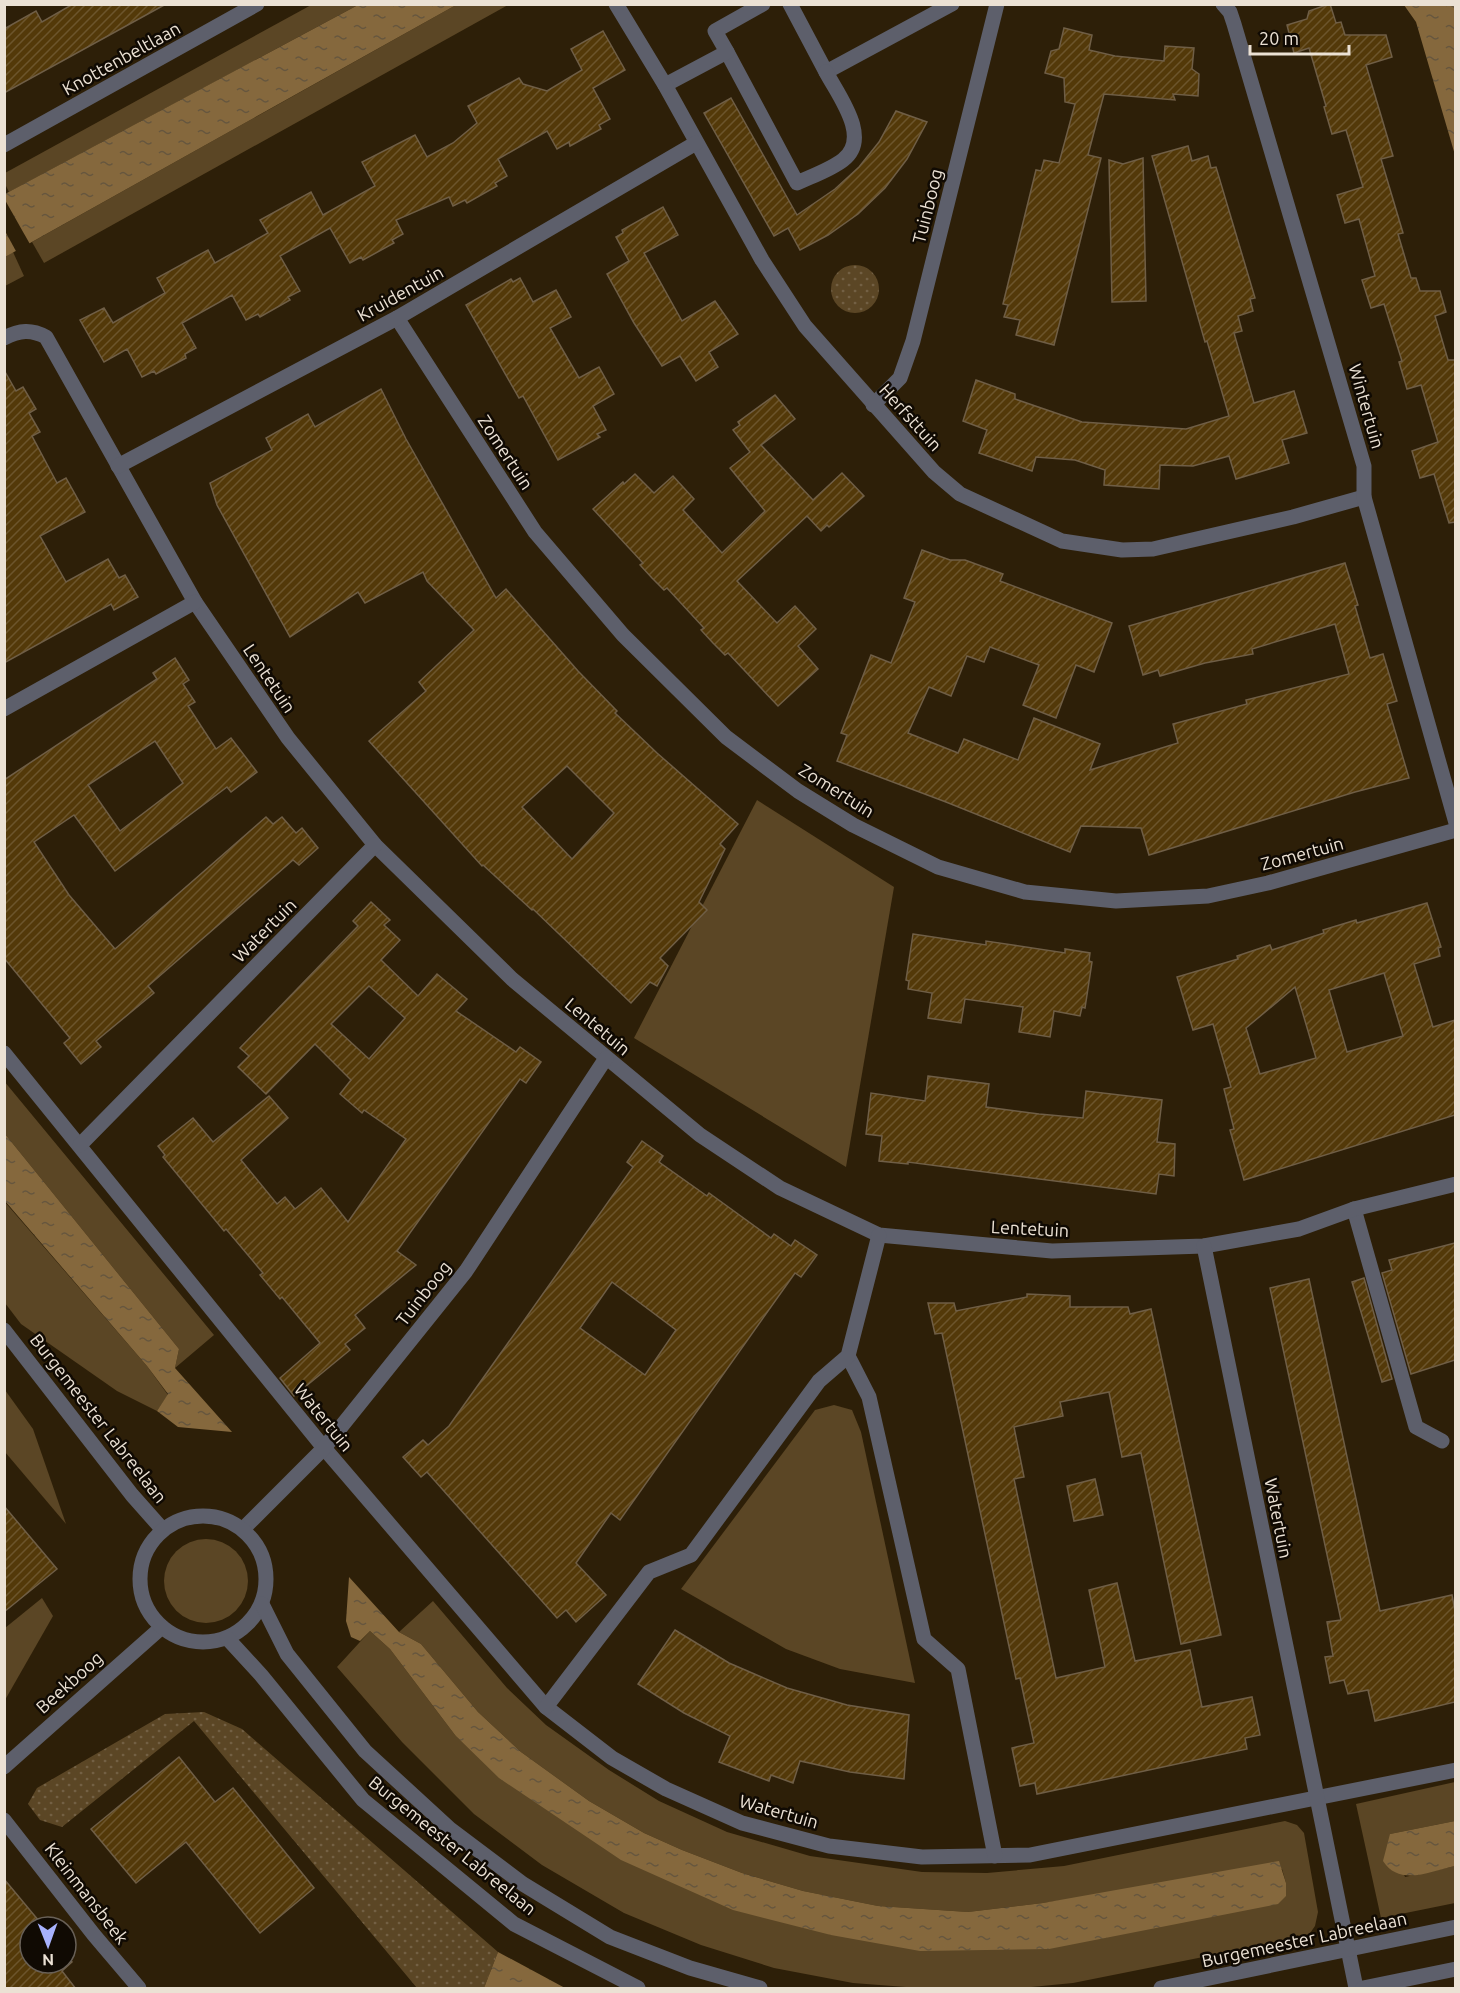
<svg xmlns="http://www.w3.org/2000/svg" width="1460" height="1993" font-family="Ubuntu,sans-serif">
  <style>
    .grass { fill: #5b4625 }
    .park { fill: url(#park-dots) }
    .water { fill: url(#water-ripples) }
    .pier { fill: #2d1f08 }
    .building { fill: url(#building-hatch); stroke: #6f5e46; stroke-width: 1.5; fill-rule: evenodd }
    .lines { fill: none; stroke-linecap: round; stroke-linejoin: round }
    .service { stroke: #5d5f6b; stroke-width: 15 }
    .minor { stroke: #5d5f6b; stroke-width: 15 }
    .tertiary { stroke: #5d5f6b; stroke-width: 15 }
    .labels { text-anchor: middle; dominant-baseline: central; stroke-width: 5; stroke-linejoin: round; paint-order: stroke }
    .street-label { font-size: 18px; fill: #ebe1d4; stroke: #100a03 }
  </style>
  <defs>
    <pattern id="park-dots" width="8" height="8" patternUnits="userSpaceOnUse" patternTransform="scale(1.5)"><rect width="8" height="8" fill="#5b4625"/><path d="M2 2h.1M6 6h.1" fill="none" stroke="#736044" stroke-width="1.8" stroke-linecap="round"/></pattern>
    <pattern id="water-ripples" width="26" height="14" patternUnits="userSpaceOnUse" patternTransform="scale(1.5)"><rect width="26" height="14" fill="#85683d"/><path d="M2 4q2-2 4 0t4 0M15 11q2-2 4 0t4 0" fill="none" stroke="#66563e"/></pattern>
    <pattern id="building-hatch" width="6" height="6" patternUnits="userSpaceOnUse" patternTransform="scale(1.5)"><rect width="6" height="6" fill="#533909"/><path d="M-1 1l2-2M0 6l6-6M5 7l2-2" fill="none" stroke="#6c552c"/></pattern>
  </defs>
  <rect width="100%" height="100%" fill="#2d1f08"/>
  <g class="grass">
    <path d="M313,4l45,1 -349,187 -4,-8v-11z"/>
    <path d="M456,5h52l-464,258 -12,-21z"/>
    <path d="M13,252l11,24 -19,10v-29z"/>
    <path d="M757,800l137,87 -48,280 -212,-129z"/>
    <path d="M4,1081l210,254 -39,33 4,-19 -174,-215z"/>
    <path d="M4,1201l143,165 21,29 -11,16 -40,-20 -96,-67 -16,-21z"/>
    <path d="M5,1390l28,39 33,95 -61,-72z"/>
    <path d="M834,1405l18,5 9,22 54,251 -75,-14 -54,-20 -105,-60 134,-179z"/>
    <circle cx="206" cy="1581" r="42"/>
    <path d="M42,1598l11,18 -48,84v-72z"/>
    <path d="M433,1601l74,87 39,37 63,45 50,31 68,31 83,24 112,16 65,1 77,-7 221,-45 12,4 7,8 14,79 -3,14 -7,10 -235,47 -52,5h-102l-66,-5 -79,-15 -73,-23 -77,-32 -82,-48 -68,-51 -72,-72 -65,-75 33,-36 20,18 65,86 376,200 455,-39v-13l-4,-14 -239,34 -75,9 -90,-6 -75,-15 -61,-18 -60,-23 -38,-17 -55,-32 -68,-49 -43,-40 -57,-68 -22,-12z"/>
    <path d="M1455,1782v39l-65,13 15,43 50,-11v37l-74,15 -25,-114z"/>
  </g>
  <g class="park">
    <circle cx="855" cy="289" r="24"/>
    <path d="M204,1712l38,17 256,223 -14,36h-67l-223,-267 -132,106 -22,-7 -12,-16 9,-16 128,-74z"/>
  </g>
  <g class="water">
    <path d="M358,5h98l-451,252v-63z"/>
    <path d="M1404,5h51v150l-39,-133z"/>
    <path d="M5,1134l174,215 -4,19 57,64 -54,-5 -21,-16 11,-17 -21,-28 -142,-165z"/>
    <path d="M349,1577l50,55 22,12 57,68 43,40 68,49 55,32 38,17 60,23 61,18 75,15 90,6 75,-9 236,-42 7,22v13l-8,8 -229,45 -129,2 -89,-16 -98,-25 -112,-50 -122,-82 -44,-43 -65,-86 -20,-18 -10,10 -9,-4 -5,-16z"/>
    <path d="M1455,1821v45c-25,5 -55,21 -72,-5l7,-27z"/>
    <path d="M498,1952l67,36h-81z"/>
  </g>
  <path class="pier" d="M5,200l26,46 -14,7 -12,-22z"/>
  <g class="building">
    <path d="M73,4h93l-162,89v-64l32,-18 6,11z"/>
    <path d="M1329,4h1l6,19 5,-1 4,13h41l6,22 -26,8 27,91 -12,3 22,74 -5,1 13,44h5l4,13h20l6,21 -11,4 13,44h7v162l-6,1 -15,-49 -14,4 -8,-27 26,-9 -17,-57 -14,4 -8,-27 3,-1 -18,-57 -13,4 -9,-28 13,-4 -16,-57 -14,4 -8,-28 26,-8 -17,-57 -14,4 -8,-27 2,-1 -17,-58 -15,5 -7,-28 20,-6 2,-8z"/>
    <path d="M1064,28l28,7 -3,15 26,6 49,5 1,-15 29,2 -2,21 7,5 -1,22 -25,-2 2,6 -71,-6 -16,61 13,3 -47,187 -38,-10 4,-15 -16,-3 4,-12 -5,-1 33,-134 5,1 3,-11 15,3 16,-59 -10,-2 -1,-24 -19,-5 6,-22 8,-2z"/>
    <path d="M603,31l22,39 -32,18 17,31 -11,6 2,4 -31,17 -1,-4 -12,7 -10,-18 -49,28 9,17 -12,7 2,3 -30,17 -2,-3 -12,6 -4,-9 -53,23 7,14 -11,6 2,3 -31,17 -2,-3 -11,6 -20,-35 -50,28 20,35 -12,6 2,3 -30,17 -2,-3 -12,6 -14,-25 -50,28 14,25 -11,6 1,4 -30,16 -2,-3 -12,6 -15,-28 -23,13 -24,-42 24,-12 9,15 52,-30 -8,-15 51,-28 7,13 53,-30 -8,-13 51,-28 12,23 52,-29 -13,-24 53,-27 12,22 26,-14 24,-20 -9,-17 51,-28 4,6 24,7 35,-21 -11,-21z"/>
    <path d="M731,98l66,117 38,-26 24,-22 20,-25 17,-31 31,11 -20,37 -22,29 -27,26 -30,21 -28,15 -12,-22 -14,8 -70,-123z"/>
    <path d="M1188,146l4,15 16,-5 3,12 5,-1 39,131 -5,1 3,12 -15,5 4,15 -8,2 20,70 40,-12 13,42 -25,7 7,23 -53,16 -7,-23 -36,10 -33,-1 -1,24 -55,-4 1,-15 -30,-10 -39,-3 -4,14 -53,-18 8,-23 -24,-9 13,-41 39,14v5l67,23 104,7 43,-13 -22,-75 -2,1 -53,-186z"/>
    <path d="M1143,158l3,143 -34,1 -3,-142 14,4z"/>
    <path d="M663,207l15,28 -34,18 38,68 33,-20 23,33 -29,18 9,15 -22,14 -16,-25 -18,10 -28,-43 -27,-49 22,-13 -13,-24 7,-4 -1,-3z"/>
    <path d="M520,278l13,24 23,-12 15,27 -21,11 29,50 20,-11 15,27 -21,12 13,24 -9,4 3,3 -42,23 -35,-64 -4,2 -53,-93 45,-26 2,3z"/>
    <path d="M4,370l12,21 7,-4 13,22 -7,4 11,19 -8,4 25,47 9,-5 19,34 -45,24 26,46 42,-23 11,19 6,-3 13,22 -24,13 -3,-6 -107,59z"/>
    <path d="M381,389l25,50 90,159 10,-9 72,82 39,40 -2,2 42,40 81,71 -18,20 5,5 -26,53 8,8 -47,48 8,8 -11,20 -7,-4 -19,21 -98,-94 -1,1 -49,-45 -1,1 -113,-125 57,-50 -7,-9 55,-52 -47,-49 -4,-9 -58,31 -7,-11 -68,45 -73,-132 -7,-22 62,-33 -6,-12 42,-24 7,13zM567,766l47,47 -42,46 -50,-52z"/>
    <path d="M775,395l20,24 -34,26 52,55 29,-27 22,23 -35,31 -2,-2 -6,6 -14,-15 -70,65 40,42 18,-17 21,23 -18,17 20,23 -40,37 -50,-53 -3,2 -12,-12 -12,-13 3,-2 -37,-40 -3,2 -12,-12 -12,-13 3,-2 -50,-54 30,-27 1,2 11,-10 19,19 19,-17 21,23 -11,11 39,43 43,-42 -35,-43 20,-16 -17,-22 7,-5 -2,-3z"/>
    <path d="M922,550l28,10h15l38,14 -3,7 112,42 -18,49 -18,-7 -20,53 -33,-13 16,-40 -49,-18 -6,15 -17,-6 -16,40 -22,-9 -21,46 50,20 6,-14 54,21 16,-42 66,26 -10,26 88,-27 -5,-19 74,-20 -1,-4 103,-26 -14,-50 -83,25 1,5 -48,9 -45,13 -2,-6 -15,5 -14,-49 216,-63 13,42 -3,1 15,52 13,-4 14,47 -10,3 22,74 -54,14 -206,63 -8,-27 -60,-2 -11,26 -124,-50 -109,-41 10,-26 -6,-2 30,-78 20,8 24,-61 -11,-4z"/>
    <path d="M175,658l14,22 -6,4 12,18 -7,4 28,43 15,-11 26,34 -26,20 -4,-5 -112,84 -41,-56 -40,27 35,53 46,54 151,-132 7,7 9,-7 14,16 6,-5 16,20 -19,17 -6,-5 -145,126 6,7 -58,48 5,6 -20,17 -17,-21 6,-5 -66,-80v-178l153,-101 -4,-6zM155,741l28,42 -63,48 -32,-46z"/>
    <path d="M371,902l19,18 -6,5 16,15 -19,20 37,36 19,-22 30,25 -11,12 60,41 4,-5 21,15 -15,21 -6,-4 -123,172 19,14 -61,50 10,13 -20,16 5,6 -56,46 -14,-18 40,-35 -38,-46 -2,2 -20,-24 3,-2 -37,-44 -2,2 -61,-74 2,-2 -7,-9 35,-28 20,24 56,-46 19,22 -47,42 36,44 8,-7 10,12 26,-21 27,34 58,-83 -42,-29 -2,3 -22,-19 11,-14 -36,-36 -49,50 -28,-27 11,-11 -9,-8 118,-122 -5,-5zM369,986l36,32 -36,41 -38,-35z"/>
    <path d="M1427,903l14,44 -3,1 2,8 -26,8 19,63 22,-7v95l-211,65 -14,-50 4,-1 -10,-40 7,-2 -18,-63 -20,6 -16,-53 61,-18 -1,-3 33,-11 2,5 52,-17 -1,-3 33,-10 1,3zM1384,973l19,63 -56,16 -18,-62zM1295,987l21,71 -56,16 -14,-46z"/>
    <path d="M913,934l73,11v-4l79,12v-4l25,4 -1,8 3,1 -7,46 -3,-1 -2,9 -26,-5 -4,26 -31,-5 4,-25 -58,-8 -4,24 -33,-5 4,-25 -24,-4 1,-8 -3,-1z"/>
    <path d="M928,1076l61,8 -3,23 53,7 44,4 3,-27 76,9 -5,42 18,2 -1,32 -15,-2 -3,20 -248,-32v2l-29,-3 3,-25 -16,-2 5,-41 54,8z"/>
    <path d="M642,1141l21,15 -4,6 48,34 2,-3 62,45 3,-4 17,12 4,-6 22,15 -16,22 -6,-4 -175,247 -9,-7 -35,50 30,32 -30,27 -10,-12 -9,8 -130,-146 -6,5 -18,-20 20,-17 5,5 21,-19 184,-259 -6,-5zM612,1282l64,48 -31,45 -65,-47z"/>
    <path d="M1455,1243v117l-44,14 -29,-101 10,-3 -3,-10z"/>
    <path d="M1364,1278l28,101 -10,3 -30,-100z"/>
    <path d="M1309,1279l71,332 72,-16 3,16v91l-80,19 -7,-31 -20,4 -4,-14 -14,3 -5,-26 8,-1 -6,-34 14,-2 -71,-332z"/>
    <path d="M1027,1294l43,2v11h58l2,7 21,-5 70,326 -40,9 -40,-191 -19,4 -13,-65 -49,10 3,14 -49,11 10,50 -10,2 42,199 49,-11 -16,-77 28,-7 18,78 55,-11 12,57 50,-10 8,38 -15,3 2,11 -210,45 -2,-11 -15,3 -8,-38 22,-5 -14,-65 -4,1 -74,-346 -7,1 -7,-31h26l2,8 71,-14z"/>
    <path d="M1095,1479l8,36 -29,6 -7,-35z"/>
    <path d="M4,1506l53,63 -53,43z"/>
    <path d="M675,1630l54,33 58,25 60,17 62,10 -5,64 -54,-7 -50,-11 -7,22 -22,-8 -2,6 -50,-19 11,-26 -46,-23 -46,-29z"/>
    <path d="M179,1757l36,45 18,-14 81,100 -54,45 -74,-91 -50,41 -45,-54z"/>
    <path d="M4,1879l40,48h-14v36h36v-9l6,8 -10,9 14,18h-72z"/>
  </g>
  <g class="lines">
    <g class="service">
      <path d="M790,4l36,68 126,-68"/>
      <path d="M727,52l70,131c15,-7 33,-13 46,-23 29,-22 -5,-65 -17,-88"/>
      <path d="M665,85l62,-33 -12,-21 48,-27"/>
      <path d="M1354,1209l62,218 26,14"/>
    </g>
    <g class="minor">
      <path d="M616,4l49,81 97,175 43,66 129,146 26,22 102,47 60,9 31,-1 140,-32 71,-20"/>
      <path d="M1223,4l7,8 4,12 130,442v31l92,326"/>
      <path d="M4,145l253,-141"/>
      <path d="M397,318l138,214 88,103 103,102 72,54 55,34 85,42 87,25 91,9 92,-5 60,-13 188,-53"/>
      <path d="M4,338c16,-8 27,-9 42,-1l149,265 93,136 87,107 137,134 188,156 80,53 99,47 173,16 152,-5 95,-17 55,-20 102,-25"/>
      <path d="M873,405l27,-27 13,-37 84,-337"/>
      <path d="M118,466l279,-148 299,-175"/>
      <path d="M4,709l191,-107"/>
      <path d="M4,1053l320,395 222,259 66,51 54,31 76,34 87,23 93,11 108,-2 426,-85"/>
      <path d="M80,1145l295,-300"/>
      <path d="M1204,1246l152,742"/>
      <path d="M848,1356l21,41 55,242 34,30 37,187"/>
      <path d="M243,1529l81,-81 142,-177 140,-213"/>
      <path d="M546,1707l103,-135 42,-17 128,-174 29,-25 31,-121"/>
      <path d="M4,1767l158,-140"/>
      <path d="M4,1820l90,115 45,53"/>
    </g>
    <g class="tertiary">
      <path d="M4,1330l128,165 31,35"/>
      <circle cx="203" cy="1579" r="63"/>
      <path d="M262,1604l25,50 78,97 85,78 73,55 87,53 80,31 70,20"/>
      <path d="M227,1638l34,37 102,125 151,124 124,64"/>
      <path d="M1161,1988l295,-61"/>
      <path d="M1363,1988l93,-19"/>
    </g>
  </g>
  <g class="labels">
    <g class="street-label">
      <text transform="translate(121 58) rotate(-29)">Knottenbeltlaan</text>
      <text transform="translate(927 206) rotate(-76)">Tuinboog</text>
      <text transform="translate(400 293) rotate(-29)">Kruidentuin</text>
      <text transform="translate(1367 406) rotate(74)">Wintertuin</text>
      <text transform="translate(911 417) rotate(48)">Herfsttuin</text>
      <text transform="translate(506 452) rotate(57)">Zomertuin</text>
      <text transform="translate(270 678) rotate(56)">Lentetuin</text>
      <text transform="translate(837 790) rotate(32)">Zomertuin</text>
      <text transform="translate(1302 853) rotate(-15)">Zomertuin</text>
      <text transform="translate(264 930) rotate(-45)">Watertuin</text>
      <text transform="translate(598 1026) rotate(40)">Lentetuin</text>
      <text transform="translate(1030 1228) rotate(3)">Lentetuin</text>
      <text transform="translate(423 1293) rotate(-52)">Tuinboog</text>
      <text transform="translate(324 1417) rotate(51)">Watertuin</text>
      <text transform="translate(99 1418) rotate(52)">Burgemeester Labreelaan</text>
      <text transform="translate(1279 1518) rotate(79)">Watertuin</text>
      <text transform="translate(69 1682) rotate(-42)">Beekboog</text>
      <text transform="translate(779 1811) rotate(16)">Watertuin</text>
      <text transform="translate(453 1845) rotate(39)">Burgemeester Labreelaan</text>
      <text transform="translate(87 1893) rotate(52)">Kleinmansbeek</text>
      <text transform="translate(1304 1939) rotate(-12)">Burgemeester Labreelaan</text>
    </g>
  </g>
  <rect width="1460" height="1993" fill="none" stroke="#ebe1d4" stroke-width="12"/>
  <g transform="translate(48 1945) rotate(179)"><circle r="28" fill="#100a03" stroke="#686057" stroke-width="1.5"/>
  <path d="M0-4.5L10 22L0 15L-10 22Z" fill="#a7b1fc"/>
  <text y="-9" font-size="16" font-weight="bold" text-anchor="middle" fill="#ebe1d4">N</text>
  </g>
  <path d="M1250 45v9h99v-9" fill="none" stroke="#ebe1d4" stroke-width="3"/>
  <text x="1259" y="45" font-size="18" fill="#ebe1d4" stroke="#100a03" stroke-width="4.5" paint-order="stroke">20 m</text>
</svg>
